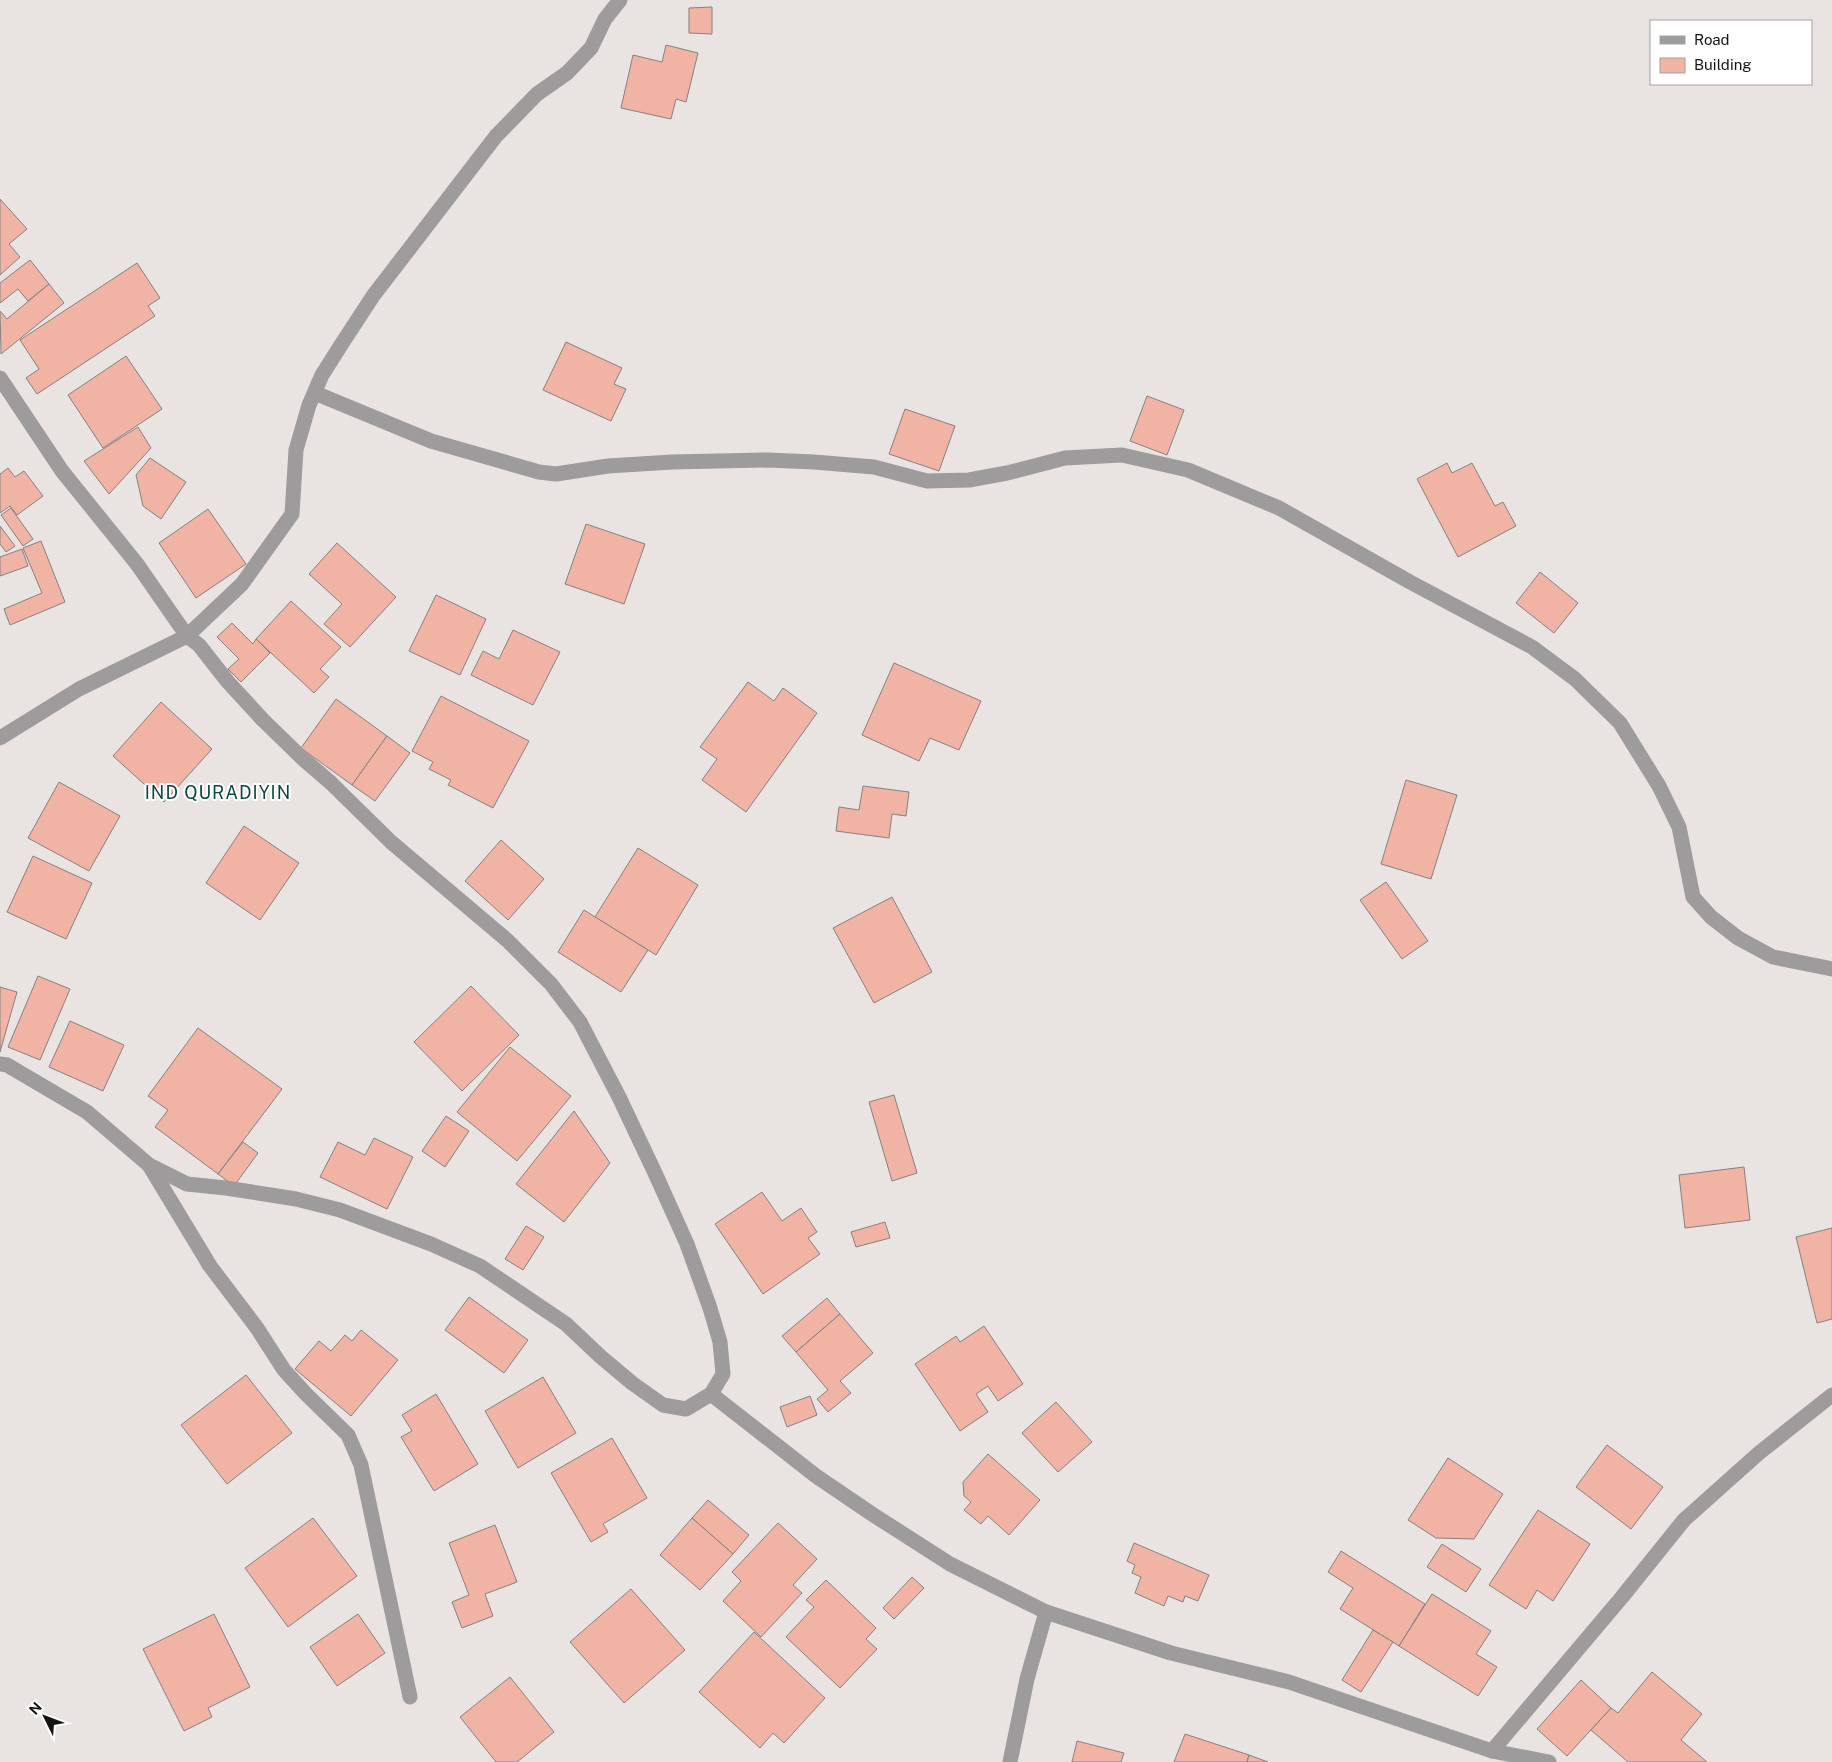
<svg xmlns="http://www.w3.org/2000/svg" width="1832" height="1762" font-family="'Public Sans',sans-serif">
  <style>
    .building { fill: #f0b3a4; stroke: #858180 }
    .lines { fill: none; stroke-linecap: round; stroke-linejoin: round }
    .minor { stroke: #9d9b9b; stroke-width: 15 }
    .labels { text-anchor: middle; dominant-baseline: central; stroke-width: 4; stroke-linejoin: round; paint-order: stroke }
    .quarter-label { font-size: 18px; letter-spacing: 1px; fill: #084740; stroke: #fff }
  </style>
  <rect width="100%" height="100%" fill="#e9e4e2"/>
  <g class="building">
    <path d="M712,7v27l-23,-1v-25z"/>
    <path d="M666,45l32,8 -12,49 -10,-3 -5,20 -50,-11 12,-53 29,7z"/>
    <path d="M0,199l27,30 -18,15 11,13 -20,18z"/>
    <path d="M30,260l19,24 -21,17 -10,-12 -18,14v-20z"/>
    <path d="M137,263l23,35 -12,8 7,10 -118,78 -11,-16 13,-9 -19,-29z"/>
    <path d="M49,284l15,19 -63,51 -1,-43 7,8z"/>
    <path d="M566,342l56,26 -8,16 12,5 -15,32 -68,-31z"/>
    <path d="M126,356l36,53 -59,39 -35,-53z"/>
    <path d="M1147,396l37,14 -17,45 -37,-14z"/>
    <path d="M905,409l50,17 -16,45 -50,-17z"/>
    <path d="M138,427l13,21 -42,46 -25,-33z"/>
    <path d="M150,458l36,24 -25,37 -18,-13 -7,-31z"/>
    <path d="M1447,463l5,10 20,-10 23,43 8,-4 13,24 -58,31 -41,-78z"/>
    <path d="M8,468l7,9 9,-6 19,25 -26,19 -7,-9 -10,7v-39z"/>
    <path d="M11,508l22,31 -10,7 -22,-31z"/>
    <path d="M208,509l38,55 -50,34 -37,-55z"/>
    <path d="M586,524l59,20 -21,60 -59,-20z"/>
    <path d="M0,526l15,20 -9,6 -6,-8z"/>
    <path d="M41,541l24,61 -55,23 -6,-16 38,-16 -19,-45z"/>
    <path d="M337,543l59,54 -46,50 -26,-23 18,-20 -33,-30z"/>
    <path d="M22,549l6,17 -28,10v-19z"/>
    <path d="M1540,572l38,31 -24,30 -38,-30z"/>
    <path d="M436,595l50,24 -26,56 -51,-24z"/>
    <path d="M291,601l50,46 -21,22 9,8 -15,16 -58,-54z"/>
    <path d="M232,623l21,21 3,-5 14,14 -29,29 -13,-13 11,-10 -22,-22z"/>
    <path d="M513,630l47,22 -27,53 -62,-30 12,-24 16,8z"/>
    <path d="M894,663l87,38 -22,49 -29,-12 -11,23 -57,-26z"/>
    <path d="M748,682l26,19 9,-13 34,25 -71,99 -44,-32 15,-21 -17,-12z"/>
    <path d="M441,696l88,45 -36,67 -45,-23 3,-5 -22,-11 4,-7 -21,-11z"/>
    <path d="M336,699l51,37 -35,49 -51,-37z"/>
    <path d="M161,702l51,47 -48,53 -51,-46z"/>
    <path d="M387,736l23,17 -35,48 -23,-16z"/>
    <path d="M1406,780l51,15 -26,84 -50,-15z"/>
    <path d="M59,782l61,34 -31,55 -61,-33z"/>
    <path d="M863,786l46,6 -3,24 -14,-2 -3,24 -53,-7 3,-24 20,3z"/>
    <path d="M244,826l55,37 -39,57 -54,-37z"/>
    <path d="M501,840l43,39 -36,41 -43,-39z"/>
    <path d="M638,848l60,37 -42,70 -61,-38z"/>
    <path d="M33,856l59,27 -26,56 -59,-27z"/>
    <path d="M1386,882l42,59 -26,18 -42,-59z"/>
    <path d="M892,897l40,75 -58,31 -41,-75z"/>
    <path d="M584,910l64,40 -27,42 -63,-40z"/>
    <path d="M38,976l32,13 -30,71 -32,-13z"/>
    <path d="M471,986l48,49 -57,56 -48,-49z"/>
    <path d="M0,987l17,5 -17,60z"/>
    <path d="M70,1021l54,24 -21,46 -54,-24z"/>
    <path d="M198,1028l84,61 -64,85 -63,-47 13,-17 -20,-14z"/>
    <path d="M510,1047l61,49 -54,65 -60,-49z"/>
    <path d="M894,1095l23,78 -25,8 -23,-79z"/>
    <path d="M574,1111l36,52 -46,59 -48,-38z"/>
    <path d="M446,1116l23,15 -24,36 -23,-16z"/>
    <path d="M374,1138l39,19 -26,52 -67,-32 18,-35 27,13z"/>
    <path d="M243,1142l15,11 -24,33 -16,-12z"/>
    <path d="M1744,1167l6,53 -65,8 -6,-53z"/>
    <path d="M762,1192l20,29 19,-13 16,24 -9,6 12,16 -57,40 -48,-70z"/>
    <path d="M885,1222l5,16 -34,9 -5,-15z"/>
    <path d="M526,1226l18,11 -21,33 -18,-11z"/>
    <path d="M1832,1228v91l-15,4 -21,-86z"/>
    <path d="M469,1297l59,43 -24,33 -59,-43z"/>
    <path d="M827,1298l13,16 -44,38 -14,-16z"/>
    <path d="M840,1314l33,39 -33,28 11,12 -23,19 -11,-13 11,-9 -32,-38z"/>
    <path d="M984,1326l39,58 -25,17 -10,-15 -12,8 12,18 -28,19 -45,-67 41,-28 4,6z"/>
    <path d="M361,1330l37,30 -47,56 -56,-47 24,-28 12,10 14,-16 7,6z"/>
    <path d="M246,1375l46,58 -65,51 -46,-59z"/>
    <path d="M543,1377l33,56 -58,35 -33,-57z"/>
    <path d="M436,1394l42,70 -44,27 -33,-54 11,-6 -10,-16z"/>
    <path d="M810,1396l7,19 -30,12 -7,-20z"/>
    <path d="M1056,1402l36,40 -34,30 -36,-39z"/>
    <path d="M612,1438l35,60 -44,26 5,8 -17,10 -40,-69z"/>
    <path d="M1607,1445l56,42 -32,42 -55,-42z"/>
    <path d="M988,1454l52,46 -31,35 -21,-19 -7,8 -17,-14 7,-8 -7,-6 -1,-14z"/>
    <path d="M1448,1458l55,36 -29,45 -38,-1 -28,-18z"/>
    <path d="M708,1500l41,35 -16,19 -41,-36z"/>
    <path d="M1538,1510l52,34 -37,57 -16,-11 -11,19 -37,-24z"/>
    <path d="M313,1518l44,58 -69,51 -43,-59z"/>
    <path d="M692,1518l41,36 -33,36 -40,-35z"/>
    <path d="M778,1523l39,36 -24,26 9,8 -41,44 -38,-36 18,-20 -9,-9z"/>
    <path d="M495,1525l22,57 -32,12 8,22 -31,12 -10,-26 17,-7 -20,-52z"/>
    <path d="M1134,1543l75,32 -11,26 -13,-5 -2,6 -15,-6 -4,10 -29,-13 6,-16 -9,-4 3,-8 -8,-4z"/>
    <path d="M1442,1544l39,25 -15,23 -39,-25z"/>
    <path d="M1341,1551l84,53 -26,42 -59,-37 13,-21 -25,-16z"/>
    <path d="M912,1577l12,11 -30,31 -11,-11z"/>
    <path d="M826,1580l50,48 -10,11 11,10 -37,39 -54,-51 28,-30 -8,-7z"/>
    <path d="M631,1589l54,61 -61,53 -54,-61z"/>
    <path d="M1432,1594l59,37 -15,23 21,13 -19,29 -79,-50z"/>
    <path d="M214,1614l36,73 -42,21 4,9 -28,14 -41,-82z"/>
    <path d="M358,1614l27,39 -48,33 -27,-39z"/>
    <path d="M1373,1630l20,12 -32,50 -19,-12z"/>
    <path d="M754,1632l71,66 -41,45 -11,-10 -13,15 -61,-56z"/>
    <path d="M1652,1672l50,42 -21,26 26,22h-79l-37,-32 20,-22 7,5z"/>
    <path d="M510,1677l44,55 -37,30h-21l-36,-45z"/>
    <path d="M1581,1680l30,28 -44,48 -30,-27z"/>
    <path d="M1185,1734l64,21 -2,7h-73z"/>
    <path d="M1077,1741l47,12 -3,9h-49z"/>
    <path d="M1249,1755l19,7h-21z"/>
  </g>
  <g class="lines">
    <g class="minor">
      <path d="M0,378l62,93 75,93 50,72 12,9 29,37 35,38 38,37 30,26 60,59 117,99 43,43 29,38 39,75 36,76 32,71 23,64 10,34 3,32 -12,20 -25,15 -23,-4 -31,-22 -31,-26 -35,-33 -86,-58 -49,-22 -91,-34 -44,-11 -70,-11 -39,-4 -38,-19 -62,-53 -80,-47 -7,-1"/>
      <path d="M315,393l116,48 108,31 17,2 52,-8 64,-4 96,-2 46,2 60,5 53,14 42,-1 38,-7 58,-15 57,-3 66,15 91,38 131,74 122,65 43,32 45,44 39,63 20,41 14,70 18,20 27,21 35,19 59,12"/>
      <path d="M0,738l79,-49 108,-53 55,-52 50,-70 4,-64 13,-45 13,-30 19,-30 32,-49 123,-160 41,-42 30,-21 24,-25 14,-29 15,-19"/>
      <path d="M149,1165l61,101 47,62 27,42 22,24 42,41 13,30 49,232"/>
      <path d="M711,1394l105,82 56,38 78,50 96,48 125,41 118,29 203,69 57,11"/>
      <path d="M1492,1751l130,-154 62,-77 75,-67 73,-58"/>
      <path d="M1010,1762l17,-83 19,-67"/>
    </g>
  </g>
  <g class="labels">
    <g class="quarter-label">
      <text x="218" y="792">IND QURADIYIN</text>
    </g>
  </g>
  <rect x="1650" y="20" width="162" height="65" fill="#ffffff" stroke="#a1a1a1"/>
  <rect x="1660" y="36" width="25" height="8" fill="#9d9b9b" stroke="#a1a1a1"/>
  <text x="1694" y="45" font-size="15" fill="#151313">Road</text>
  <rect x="1660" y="58" width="25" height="15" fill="#f0b3a4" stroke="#a1a1a1"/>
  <text x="1694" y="70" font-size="15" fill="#151313">Building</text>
  <g transform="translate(45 1717) rotate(312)" stroke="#ffffff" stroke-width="4" paint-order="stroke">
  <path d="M0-4L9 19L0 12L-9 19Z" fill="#151313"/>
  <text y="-8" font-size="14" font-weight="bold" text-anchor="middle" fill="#151313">N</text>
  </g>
</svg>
